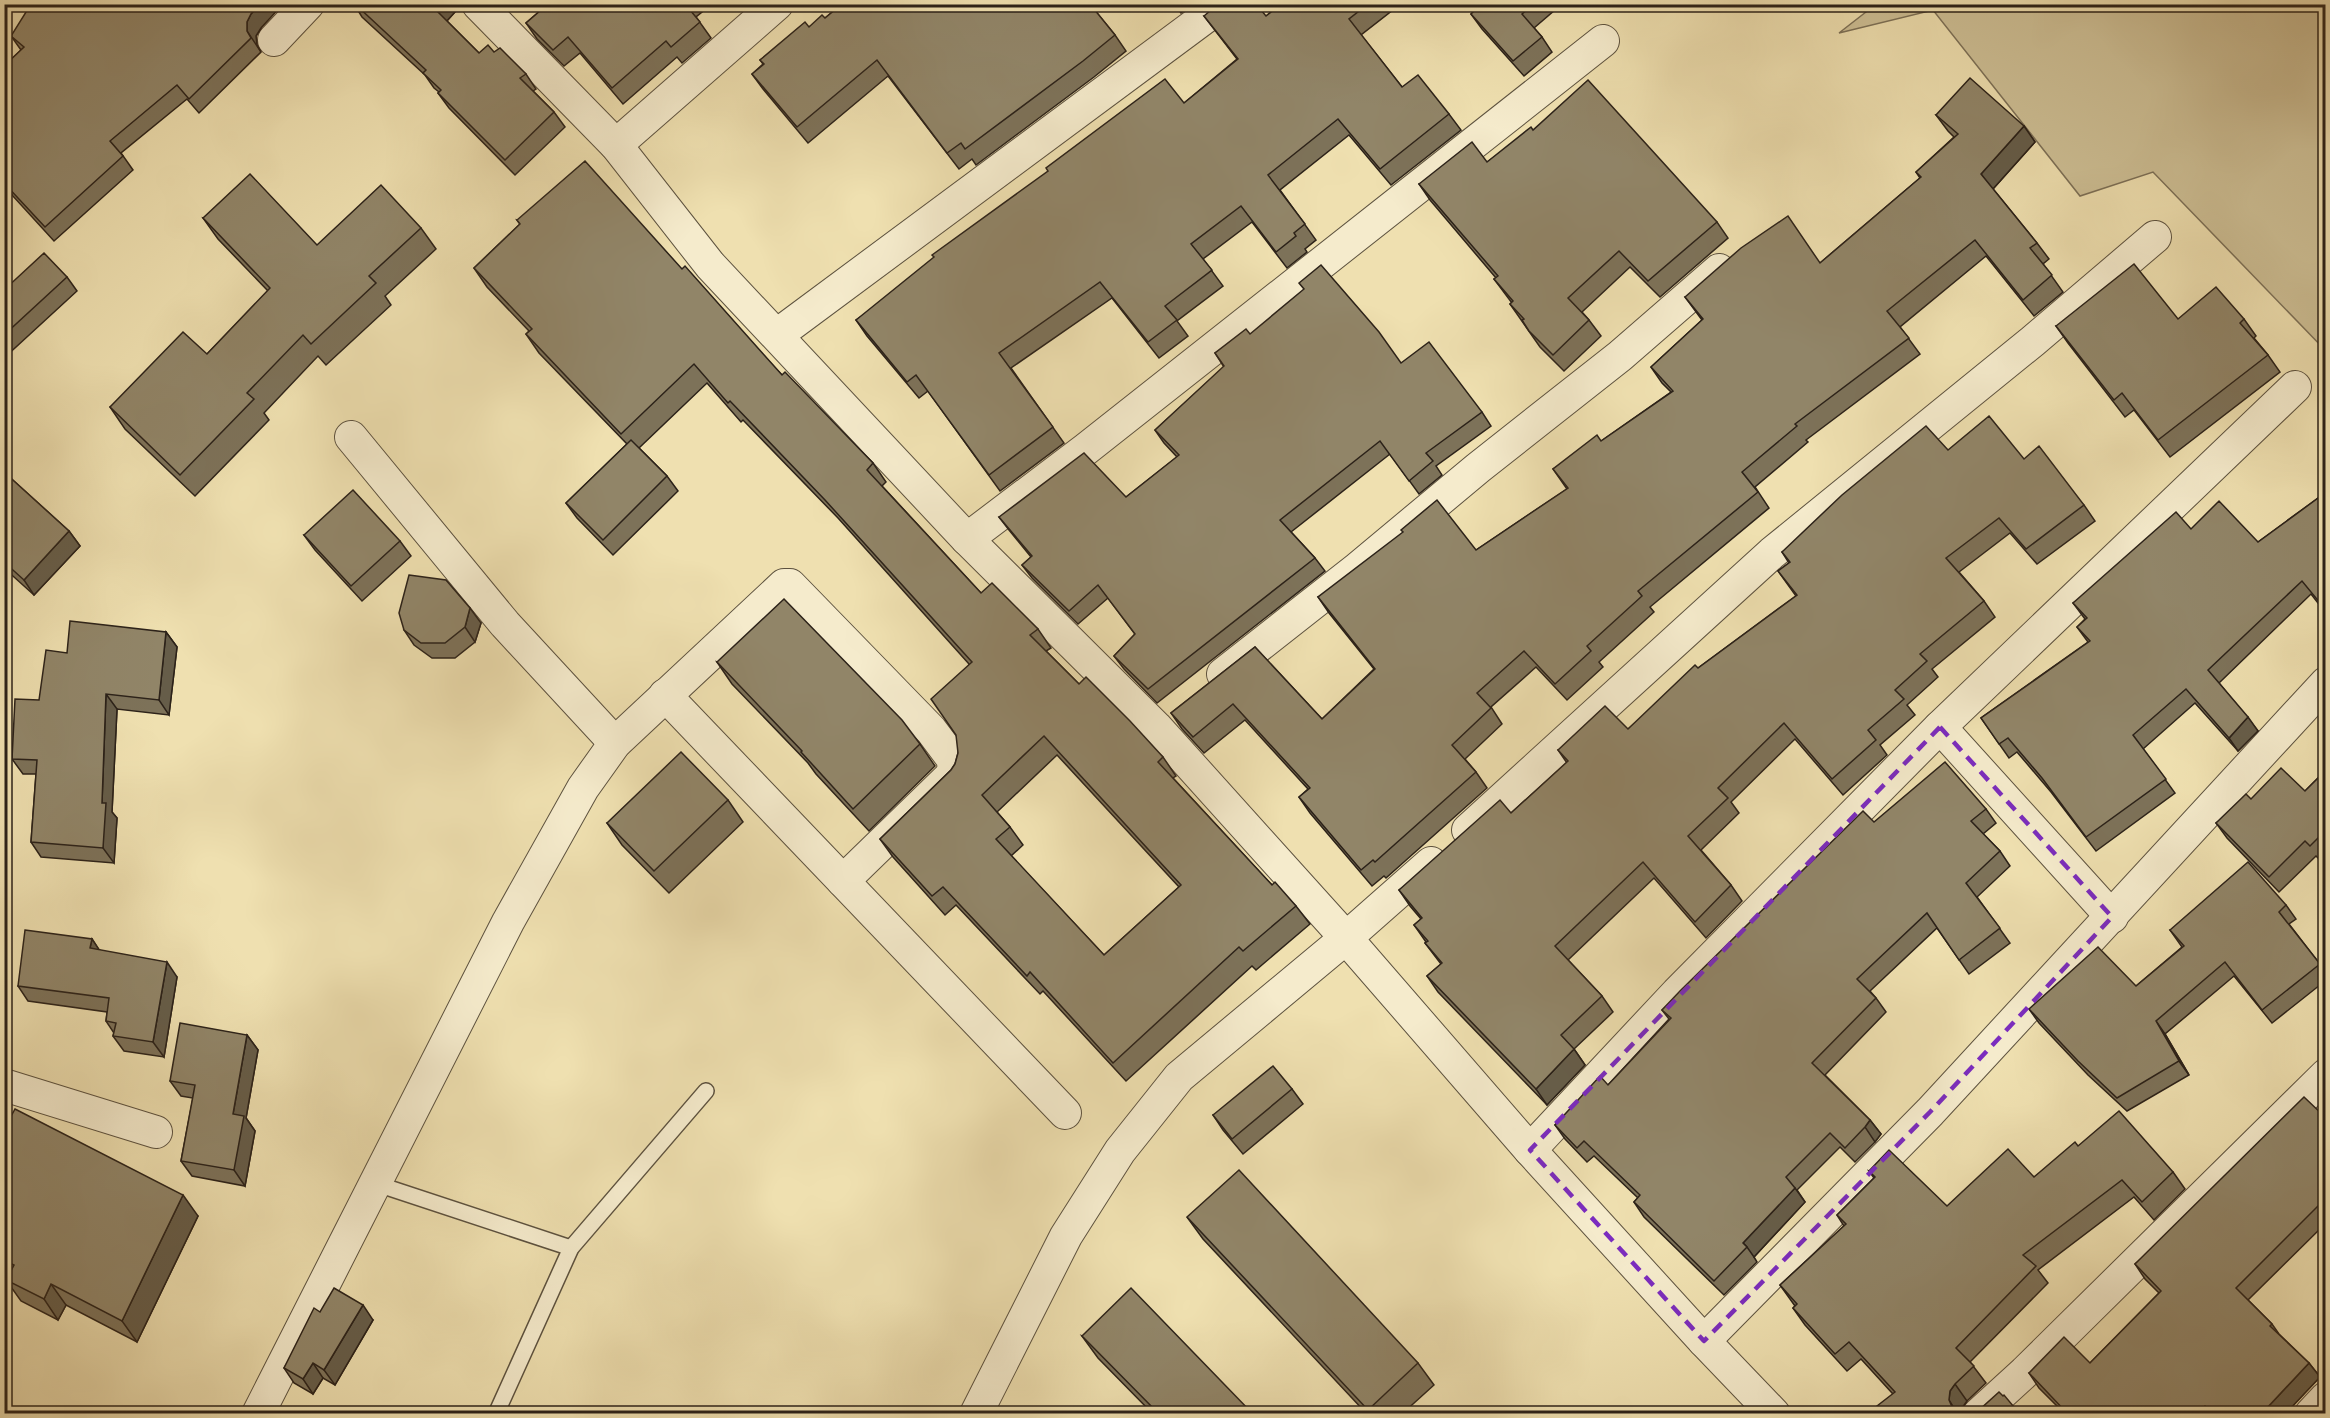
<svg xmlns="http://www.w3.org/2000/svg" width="2330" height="1418" font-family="'IM FELL DW Pica',serif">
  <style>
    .green { fill: #cec096; stroke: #7d7158; stroke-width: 1.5 }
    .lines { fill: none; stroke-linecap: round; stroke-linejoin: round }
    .service-casing { stroke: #5d523f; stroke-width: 18 }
    .minor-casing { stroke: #5d523f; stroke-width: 34 }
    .service { stroke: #f5ebcc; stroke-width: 15 }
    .minor { stroke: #f5ebcc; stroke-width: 32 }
    .wall { fill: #7d7259; stroke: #2c2219; stroke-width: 1.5; fill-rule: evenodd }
    .shaded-wall { fill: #665d49; stroke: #2c2219; stroke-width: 1.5 }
    .building { fill: #918568; stroke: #2c2219; stroke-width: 1.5; fill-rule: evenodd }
    .marked { fill: none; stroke: #7b2cbf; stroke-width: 4.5; stroke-dasharray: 12 8; stroke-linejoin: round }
  </style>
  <rect width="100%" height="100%" fill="#efe0b0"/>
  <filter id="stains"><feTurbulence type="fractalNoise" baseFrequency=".00333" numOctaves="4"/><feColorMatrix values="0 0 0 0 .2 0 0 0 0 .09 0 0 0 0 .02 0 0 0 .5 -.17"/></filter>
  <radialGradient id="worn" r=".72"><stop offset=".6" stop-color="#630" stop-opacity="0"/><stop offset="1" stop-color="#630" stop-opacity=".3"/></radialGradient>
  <path class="green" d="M1875,5h450v345l-172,-178 -73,24 -147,-186 -94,23z"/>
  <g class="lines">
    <defs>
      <g id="service">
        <path d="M374,1183l197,65"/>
        <path d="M496,1414l75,-166 135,-157"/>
      </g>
      <g id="minor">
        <path d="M478,4l138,141 94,120 257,274 189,188 190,211 184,212 174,191 70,73"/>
        <path d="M274,40l34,-36"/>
        <path d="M616,145l161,-141"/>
        <path d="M777,335l446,-331"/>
        <path d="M351,437l154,187 110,119"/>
        <path d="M967,539l119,-90 517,-408"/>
        <path d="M1223,674l135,-106 120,-100 142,-112 99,-86"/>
        <path d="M665,695l400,418"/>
        <path d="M1940,727l172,190"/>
        <path d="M1468,830l304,-277 261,-212 122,-104"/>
        <path d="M4,1085l152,47"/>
        <path d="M1530,1150l147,-157 263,-266 355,-340"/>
        <path d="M1704,1341l226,-229 396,-429"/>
        <path d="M258,1414l250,-492 75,-134 32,-45 169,-158h6l141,145 21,28 2,9 -3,9 -108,105"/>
        <path d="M976,1414l90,-178 54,-85 59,-74 167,-139 85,-75"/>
        <path d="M1979,1414l46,-42 301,-297"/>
        <path d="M2311,1414l15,-16"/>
      </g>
    </defs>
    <use href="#service" class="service-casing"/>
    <use href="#minor" class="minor-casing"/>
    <use href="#service" class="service"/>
    <use href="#minor" class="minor"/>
  </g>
  <g class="wall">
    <path d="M354,4h96l5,8 -8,9 32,32 15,-1 32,22 10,15 -3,2 21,21 11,15 -50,48 -66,-67 -11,-15 1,-1 -5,-4 -9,-13 -63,-58z"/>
    <path d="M548,4h164l-16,13 15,21 -29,25 -5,-6 -54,47 -43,-51 -16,13 -27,-27 -11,-16z"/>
    <path d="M842,4h254l-4,3 23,28 11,16 -32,26 -118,88 -4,-6 -13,10 -71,-93 -80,67 -45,-54 -11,-15 11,-10 -3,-4 49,-33 16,-9z"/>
    <path d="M1174,4h18l-11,9z"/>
    <path d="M1281,4h116l1,2 -37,29 41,52 47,27 12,16 -70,55 -42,-50 -69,55 36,50 -11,9 2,3 -20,16 -35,-46 -49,37 20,27 -46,35 11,15 -29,22 -47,-60 -101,70 53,75 -64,48 -72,-100 -9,7 -52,-62 -11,-16 328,-217 53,-44 -33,-43h62z"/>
    <path d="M1481,4h72l3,5 -22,19 8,9 10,15 -28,24 -42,-47 -11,-15z"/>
    <path d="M98,7l163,21 -5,8 1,9 4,7 -62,61 -12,-14 -66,54 12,17 -79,71 -42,-46 -8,9v-138l17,-16 -10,-14z"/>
    <path d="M1936,115l88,11 11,16 -42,47 44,54 12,16 -6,5 20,28 -29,24 -48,-60 -86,71 20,27 -114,86 2,2 -53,45 14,21 -119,99 4,5 -55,50 4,5 -36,33 -31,-33 -45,40 11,17 -37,35 11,13 11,16 -101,90 -2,-2 -12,10 -62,-73 -11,-16 9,-8 -63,-69 -41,33 -22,-24 -11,-16 84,-66 67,72 52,-50 -45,-56 -11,-16 158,-47 91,-61 -14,-20 48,-28 70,-49 -9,-9 -11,-16 51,-47 -17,-23 135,-34 100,-85 -4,-6 38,-35 -6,-6z"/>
    <path d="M1533,130l184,92 11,16 -68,59 -30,-30 -48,45 7,8 12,16 -37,35 -24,-24 -30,-43 2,-1 -18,-24 2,-1 -66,-78 -11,-16 68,-22z"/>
    <path d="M203,218l114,27 104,-17 15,21 -51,47 6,9 -65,60 -8,-9 -54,57 5,7 -74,76 -70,-67 -15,-22 97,-53 61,-63 -50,-52z"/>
    <path d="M517,220l165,49 100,106 91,88 13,19 -4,4 99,107 57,36 13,19 -5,3 33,33 84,73 13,19 -3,2 99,107 24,21 14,18 -54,46 -4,-4 -126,115 -83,-90 -3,3 -84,-89 -11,10 -52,-58 -13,-18 71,-69 4,-6 3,-11 11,-89 -131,-146 -95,-98 -2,2 -34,-39 -68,65 28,28 11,15 -65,64 -36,-37 -11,-15 61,-59 -88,-91 -13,-19 3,-3 -42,-44 -13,-19 46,-44zM1057,755l122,132 -75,68 -93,-99 12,-11 -13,-18 -13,-15z"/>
    <path d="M67,277l10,14 -73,67v-68z"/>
    <path d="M2178,319h66l12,17 -2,2 14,17 12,17 -110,85 -36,-47 -9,7 -57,-74 -12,-17z"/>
    <path d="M1250,334l151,29 81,49 9,14 -55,40 6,9 -23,19 -29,-40 -99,78 24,26 10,13 -168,132 -33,-34 -10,-13 21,-22 -27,-36 -30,26 -46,-46 -10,-13 9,-8 -22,-27 -10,-13 127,-20 51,-40 -13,-14 -9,-13 69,-63 -9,-14z"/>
    <path d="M1948,450l76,9 60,46 11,16 -58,43 -27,-31 -51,39 25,29 11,16 -63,52 6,8 -31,28 8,10 -35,30 7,10 -44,40 -48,-56 -64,63 8,11 -38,37 30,35 11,16 -36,37 -52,-60 -86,82 34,36 11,16 -39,37 11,16 -38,40 -109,-113 -11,-16 14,-12 -16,-21 1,-1 -12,-17 7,-6 -11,-13 -11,-16 112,-77 56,-50 -9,-13 70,-21 70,-61 98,-72 -18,-25 11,-8 -7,-11z"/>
    <path d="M4,472l65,59 11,15 -46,49 -30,-27z"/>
    <path d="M2325,493v119l-14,-18 -92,89 39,48 -20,20 -43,-48 -52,46 32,44 -79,58 -45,-59 -34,-40 -8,6 -28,-40 107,-76 -11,-15 8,-8 -12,-16 118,-74 67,13z"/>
    <path d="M304,535l96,6 11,15 -49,45 -47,-51z"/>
    <path d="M481,623l-6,19 -20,16h-23l-18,-13 -10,-15z"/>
    <path d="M166,632l11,15 -8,68 -52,-6 -5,103 5,6 -3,45 -73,-6 -10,-15 5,-68h-13l-11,-15 55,-106z"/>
    <path d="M717,662l203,82 15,22 -66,65 -53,-57 -8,-11 -76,-79z"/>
    <path d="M2325,771v86l-4,4 -5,-5 -37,36 -52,-54 -11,-15 35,-24 54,-8z"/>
    <path d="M728,800l15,22 -74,71 -47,-48 -15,-22z"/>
    <path d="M1986,809l10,14 -13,11 17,17 10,15 -33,31 33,46 -41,31 -32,-46 -67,63 6,7 10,14 -61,63 45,45 11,14 -6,8 -20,20 -15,-15 -43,43 8,12 -51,55 3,5 -33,33 -80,-78 -10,-15 4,-4 -44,-42 -7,6 -22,-23 -10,-14 53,-40 61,-66 -7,-9 212,-188z"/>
    <path d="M2286,905l10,14 -7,5 36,47v10l-53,42 -38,-47 -69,58 24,41 -62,36 -39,-36 -49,-52 -10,-14 107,-23 46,-39 -12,-17z"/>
    <path d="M92,939l7,11 78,27 -13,80 -40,-6 -11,-15 1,-3 -8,-12 1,-9 -79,-11 -10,-15z"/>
    <path d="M247,1035l11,15 -12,68 9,13 -10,55 -53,-10 -11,-15 12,-63 -12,-2 -11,-15z"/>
    <path d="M1292,1089l11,15 -60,50 -20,-24 -10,-15z"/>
    <path d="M2325,1117v107l-77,76 24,24 7,10 30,29 11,14 -34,36h-222l-25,-25 -10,-15 61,-10 69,-70 -14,-14 -10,-15z"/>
    <path d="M4,1129l194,87 -61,126 -71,-37 -8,15 -37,-19 -15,-21 2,-4 -4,-2z"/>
    <path d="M2078,1146l95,26 12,17 -31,31 -20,-23 -96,73 10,13 -78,79 16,21 -19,18 -5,7v5l-69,-19 -32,-35 -14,12 -42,-46 -12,-17 2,-2 -15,-21 64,-59 -7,-11 37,-37 -5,-7 78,35 87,-29z"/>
    <path d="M1187,1217l231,146 16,22 -31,28h-37l-163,-174z"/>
    <path d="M320,1312l53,8 -38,65 -12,-7 -10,16 -19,-11 -10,-15z"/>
    <path d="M1082,1336l170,77h-100l-54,-55z"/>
  </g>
  <g class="shaded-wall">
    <path d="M260,4h23l-22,24 -5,8 1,9 4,7 -14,-21v-9l4,-8z"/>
    <path d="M438,4h12l5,8 -11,12 -10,-16z"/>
    <path d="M2024,126l11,16 -43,48 -11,-16z"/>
    <path d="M4,184l8,11 -8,9z"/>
    <path d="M69,531l11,15 -46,49 -10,-15z"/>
    <path d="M470,608l11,15 -6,19 -10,-15z"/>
    <path d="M166,632l11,15 -8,68 -10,-15z"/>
    <path d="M106,694l11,15 -5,103 5,6 -3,45 -11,-15 -1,-45z"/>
    <path d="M2248,717l10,14 -20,20 -9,-13z"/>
    <path d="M92,939l10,15 -12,-6z"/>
    <path d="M167,962l10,15 -13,80 -11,-15z"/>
    <path d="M2156,1021l9,13 24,41 -10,-14z"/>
    <path d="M247,1035l11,15 -12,68 9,13 -10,55 -11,-16 -1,-56z"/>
    <path d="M1574,1049l11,16 -38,40 -11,-16z"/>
    <path d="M1870,1120l11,14 -6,8 -10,-15z"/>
    <path d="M1795,1188l10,14 -51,55 -7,-10 -4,-4z"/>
    <path d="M183,1195l15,21 -61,126 -15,-21z"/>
    <path d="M51,1284l15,21 -8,15 -14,-21z"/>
    <path d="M363,1305l10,15 -38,65 -11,-15z"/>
    <path d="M313,1363l10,15 -10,16 -10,-15z"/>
    <path d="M2309,1363l11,14 -34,36h-17l-3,-4z"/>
    <path d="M1955,1384l12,17 -5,7v5h-5l-8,-13 1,-9z"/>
  </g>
  <g class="building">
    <path d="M31,4h64l3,3 3,-3h159l-9,10 -4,8v9l4,7 -62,61 -12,-14 -67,56 13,15 -78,71 -41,-44v-117l20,-19 -13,-11z"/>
    <path d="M355,4h83l-4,4 45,45 9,-8 6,7 6,-4 26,26 -6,4 34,34 -49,48 -67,-67 3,-3 -18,-17 3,-3z"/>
    <path d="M548,4h137l15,18 -29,25 -5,-6 -54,47 -44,-51 -15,13 -27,-27z"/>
    <path d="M842,4h248l25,31 -32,26 -118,88 -4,-6 -14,10 -70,-93 -80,67 -45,-53 12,-10 -4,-4 45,-38 4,5 13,-12 3,3z"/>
    <path d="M1218,4h38l10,12 15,-12h87l-19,15 53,68 16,-12 31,39 -69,55 -42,-50 -70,56 37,49 -11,9 2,3 -20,16 -35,-46 -50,38 21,26 -47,36 12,14 -29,22 -48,-60 -101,71 54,74 -64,48 -73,-100 -9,7 -51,-62 78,-63 -2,-2 116,-84 -2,-3 119,-89 19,24 54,-44 -34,-43z"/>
    <path d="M1481,4h52l-11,10 20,23 -29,24 -42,-47z"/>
    <path d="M1970,78l54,48 -43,48 56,69 -7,5 22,27 -29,25 -48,-60 -88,71 22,27 -114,86 2,2 -55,46 16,20 -120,99 4,5 -55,50 4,5 -36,33 -31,-33 -47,42 14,15 -39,37 24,27 -101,90 -2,-2 -12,10 -62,-73 11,-9 -77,-84 -40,33 -22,-24 84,-66 67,72 53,-50 -57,-72 85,-65 -2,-2 36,-30 39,50 92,-62 -15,-19 44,-34 4,6 72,-50 -22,-24 52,-48 -18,-22 56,-49 47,-32 32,47 101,-86 -5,-5 42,-38 -22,-19z"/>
    <path d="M1588,80l129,142 -69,59 -29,-30 -51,47 21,22 -36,35 -24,-24 -7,-11 2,-1 -14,-15 3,-3 -19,-22 4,-3 -79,-92 53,-42 15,20 44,-35 2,3z"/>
    <path d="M585,161l97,108 3,-3 97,109 3,-3 88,91 -6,7 114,123 11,-10 46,46 -8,6 49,49 7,-7 44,44 33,36 -5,5 114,123 3,-3 21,24 -53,45 -4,-4 -126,116 -83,-91 -3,4 -84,-89 -11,9 -52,-57 71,-69 4,-6 3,-11 -2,-18 -25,-36 41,-37 -147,-162 -95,-99 -2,2 -34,-39 -73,70 -95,-100 6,-5 -58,-61 46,-44 -3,-4zM1044,736l137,149 -77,70 -108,-116 14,-12 -28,-32z"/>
    <path d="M250,174l67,71 64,-60 40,43 -52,48 7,7 -65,61 -8,-9 -56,58 7,6 -74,76 -70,-68 73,-75 24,22 63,-66 -67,-70z"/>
    <path d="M44,253l23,24 -63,58v-45z"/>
    <path d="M2134,264l44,55 38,-32 28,32 -4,4 28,32 -110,85 -36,-47 -8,7 -58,-74z"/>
    <path d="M1321,265l58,67 22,31 28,-21 53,70 -56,41 7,8 -24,20 -29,-40 -100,79 35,38 -167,131 -34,-33 21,-22 -37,-49 -29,26 -47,-46 10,-9 -33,-39 85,-64 42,44 53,-42 -24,-25 69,-64 -9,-13 31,-24 4,5 54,-45 -5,-6z"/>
    <path d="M1989,416l35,43 15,-13 45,59 -58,44 -27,-31 -53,40 38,43 -64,53 7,7 -32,29 9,9 -36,31 8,10 -44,39 -48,-56 -66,65 10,10 -40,38 43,49 -36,37 -52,-60 -88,84 47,50 -41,39 13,14 -38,40 -109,-113 15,-13 -17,-20 3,-2 -14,-16 8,-7 -23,-28 101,-90 11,13 57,-52 -10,-11 47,-44 23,23 67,-64 3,3 99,-73 -19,-24 12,-9 -8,-10 60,-57 84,-69 22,24z"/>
    <path d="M631,440l36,36 -64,64 -37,-37z"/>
    <path d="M4,472l65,59 -45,49 -20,-18z"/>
    <path d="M353,490l47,51 -49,45 -47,-51z"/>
    <path d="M2325,493v116l-23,-28 -94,89 40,47 -19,21 -43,-49 -53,46 33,44 -80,58 -44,-59 -34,-40 -9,6 -18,-26 109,-77 -13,-14 10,-9 -14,-15 103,-91 15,17 28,-28 39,41z"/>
    <path d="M409,575l37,5 24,28 -5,19 -20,16h-24l-17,-13 -5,-17z"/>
    <path d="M784,599l118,121 18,24 -67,65 -52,-57 1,-1 -85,-89z"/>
    <path d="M70,621l96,11 -7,68 -53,-6 -4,109h4l-3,45 -72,-6 6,-82 -25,-1 3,-60 24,1 7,-50 21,3z"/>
    <path d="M681,752l47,48 -74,71 -47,-48z"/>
    <path d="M1945,762l41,47 -15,12 29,30 -34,32 34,45 -41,32 -32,-47 -70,66 19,19 -64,65 58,57 -5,7 -20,21 -15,-15 -44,44 9,11 -52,55 4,4 -33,34 -80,-79 6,-7 -56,-54 -7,7 -22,-23 45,-49 8,9 63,-67 -9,-8 18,-19 183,-180 11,11z"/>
    <path d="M2281,768l24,23 20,-20v60l-15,15 -5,-5 -36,36 -53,-54 30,-29 5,5z"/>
    <path d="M2248,862l38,43 -7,7 41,52 -58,46 -37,-48 -69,59 23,40 -62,37 -39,-37 -49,-52 69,-62 38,39 48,-40 -14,-16z"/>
    <path d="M25,930l67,9 -2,9 77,14 -14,80 -40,-6 3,-13 -10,-2 3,-23 -91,-12z"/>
    <path d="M180,1023l67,12 -14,79 11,2 -10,54 -53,-9 14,-76 -25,-4z"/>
    <path d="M1273,1066l19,23 -60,50 -19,-24z"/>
    <path d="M2304,1097l21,20v82l-89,89 36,36 -2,2 39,37 -43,46 4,4h-58l-7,-7 -7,7h-131l-38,-40 35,-36 26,26 71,-72 -26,-27z"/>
    <path d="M15,1109l168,86 -61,126 -71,-37 -7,15 -38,-19 8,-15 -10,-5v-131z"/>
    <path d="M2119,1111l54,61 -31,30 -20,-22 -99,75 13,11 -80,82 18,18 -19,18 -5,7 -1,9 4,9 8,4h-93l27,-21 -46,-50 -14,12 -42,-46 4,-4 -17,-19 66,-61 -9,-9 38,-38 -6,-6 20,-21 58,56 61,-57 26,28 41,-35 3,4z"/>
    <path d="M1239,1170l179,193 -50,47 -181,-193z"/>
    <path d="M334,1288l29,17 -39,65 -11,-7 -10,16 -19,-11 30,-60 6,4z"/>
    <path d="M1131,1288l121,125h-94l-76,-77z"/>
    <path d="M1999,1392l4,4 1,-1 15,18h-46l6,-3z"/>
  </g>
  <path class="marked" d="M1940,727l172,190 -182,195 -226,229 -174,-191z"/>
  <rect width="2330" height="1418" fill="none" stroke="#efe0b0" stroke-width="24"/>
  <rect x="6" y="6" width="2318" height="1406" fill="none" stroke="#2c2219" stroke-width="3"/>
  <rect x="12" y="12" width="2306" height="1394" fill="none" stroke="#2c2219" stroke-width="1.5"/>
  <rect width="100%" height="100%" filter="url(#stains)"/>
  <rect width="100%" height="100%" fill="url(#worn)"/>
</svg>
